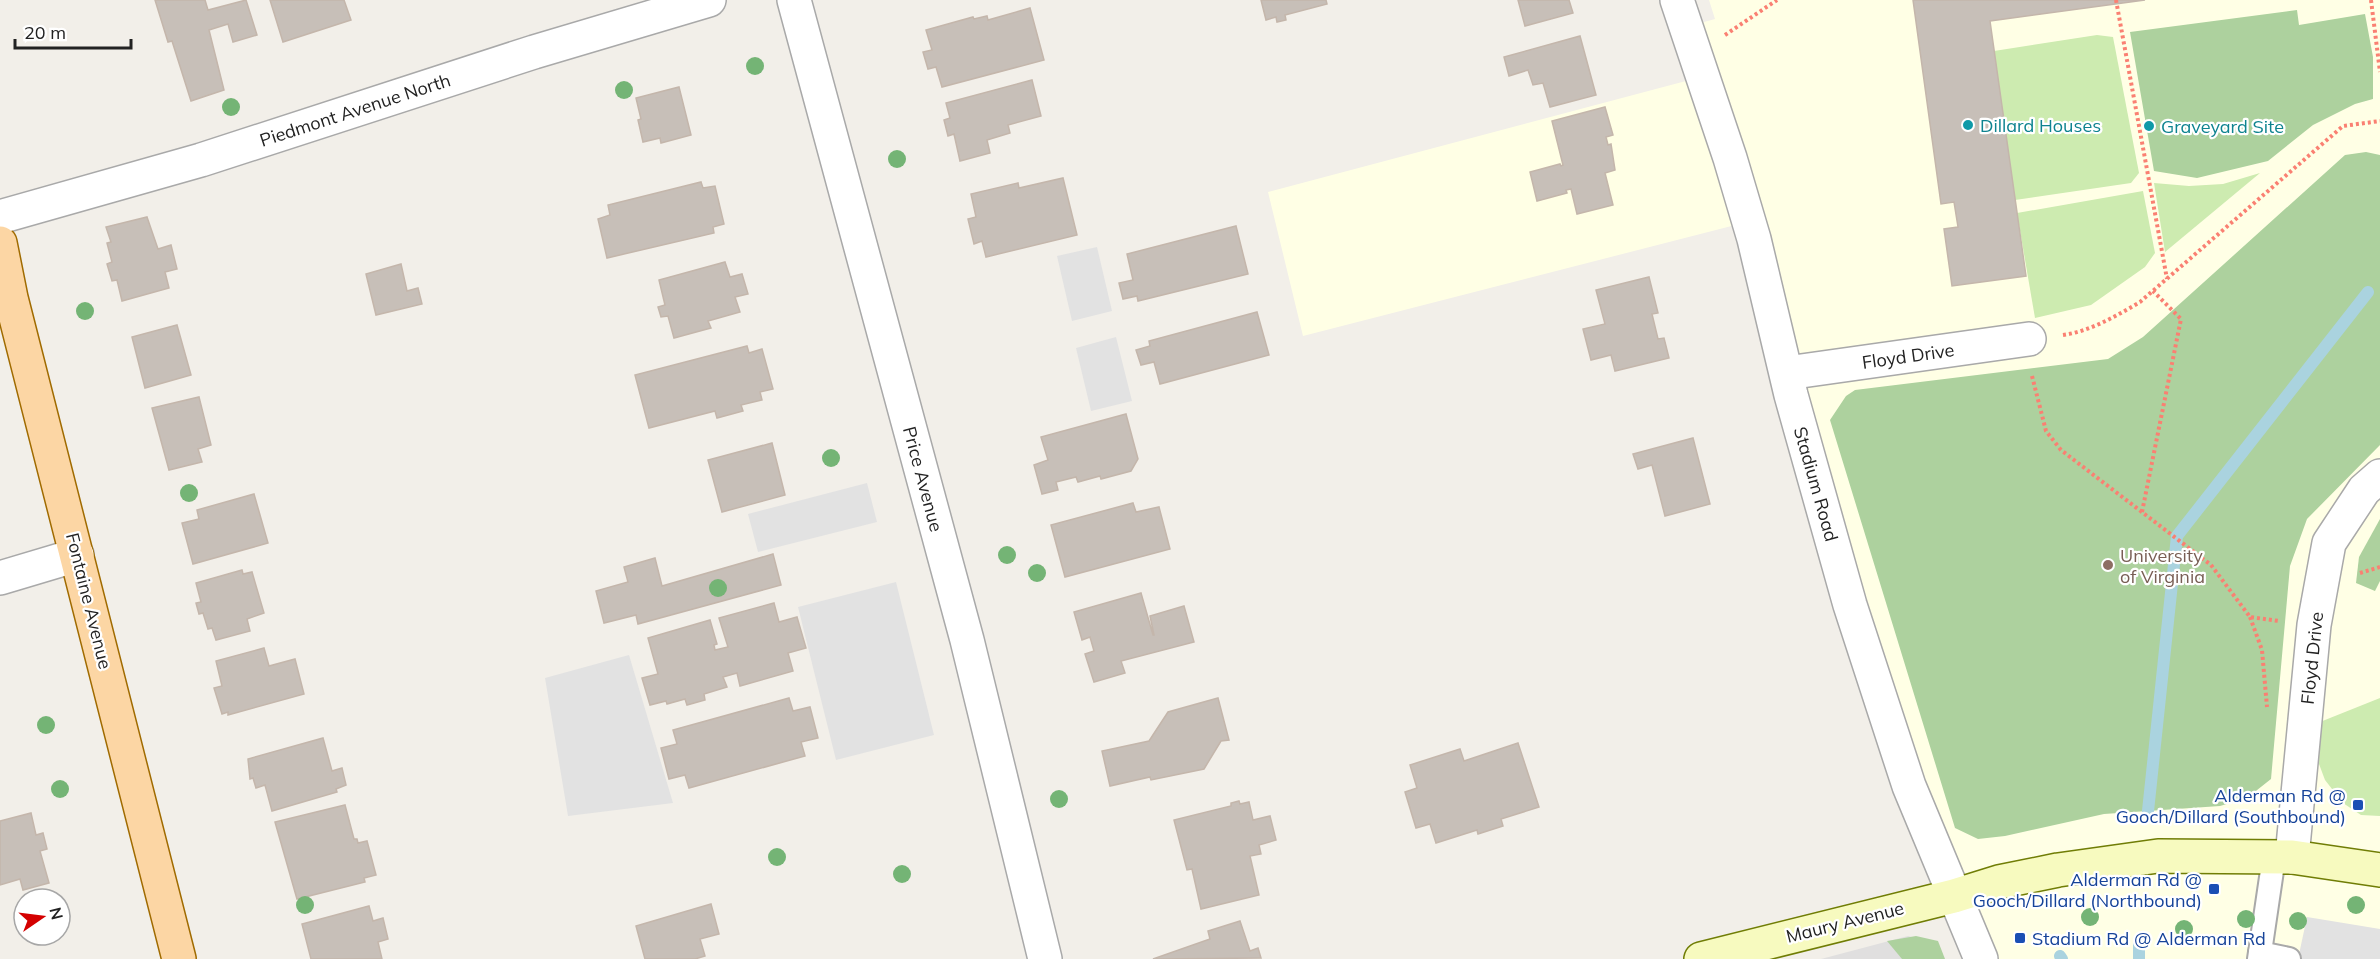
<svg xmlns="http://www.w3.org/2000/svg" width="2380" height="959" font-family="Mulish,sans-serif">
  <style>
    .residential { fill: #e0dfdf }
    .education { fill: #ffffe5 }
    .grass { fill: #cdebb0 }
    .forest { fill: #add19e }
    .parking { fill: #e2e2e2 }
    .lines { fill: none; stroke-linecap: round; stroke-linejoin: round }
    .stream { stroke: #aad3df; stroke-width: 12 }
    .building { fill: #c7bfb8; stroke: #c4b6ab; stroke-width: 1.5 }
    .service-casing { stroke: #a9a9a9; stroke-width: 26 }
    .minor-casing { stroke: #a9a9a9; stroke-width: 36 }
    .secondary-casing { stroke: #707d05; stroke-width: 36 }
    .primary-casing { stroke: #a06b00; stroke-width: 36 }
    .path { stroke: #fa8072; stroke-width: 4; stroke-dasharray: 3 3; stroke-linecap: butt }
    .service { stroke: #fff; stroke-width: 22 }
    .minor { stroke: #fff; stroke-width: 33 }
    .secondary { stroke: #f7fabf; stroke-width: 33 }
    .primary { stroke: #fcd6a4; stroke-width: 33 }
    .tree { fill: #74b475 }
    .culture-dot { fill: #0f9aa8; stroke: #fff; stroke-width: 2 }
    .education-dot { fill: #8d6e63; stroke: #fff; stroke-width: 2 }
    .transit-dot { fill: #1a4fb4; stroke: #fff; stroke-width: 2 }
    .labels { text-anchor: middle; dominant-baseline: central; stroke-width: 4.5; stroke-linejoin: round; paint-order: stroke }
    .street-label { font-size: 18px; fill: #222; stroke: #fff }
    .culture-label { font-size: 18px; fill: #0d838f; stroke: #fff; text-anchor: start }
    .education-label { font-size: 18px; fill: #785e54; stroke: #fff; text-anchor: start }
    .transit-label { font-size: 18px; fill: #164399; stroke: #fff; text-anchor: end }
  </style>
  <rect width="100%" height="100%" fill="#f2efe9"/>
  <path class="residential" d="M1908,936l12,3 22,20h-121z"/>
  <path class="education" d="M1709,0h671v959h-399l-69,-152 -161,-586 -448,115 -35,-144 433,-115 -15,-50 29,-8z"/>
  <g class="grass">
    <path d="M2097,35l16,2 26,136 -8,10 -116,17 -21,-149z"/>
    <path d="M2260,173l-95,79 -11,-69 35,3 34,-2z"/>
    <path d="M2143,191l12,62 -10,14 -54,38 -56,13 -18,-105z"/>
    <path d="M2380,698v118l-19,-1 -18,-12 -18,-23 -6,-16 1,-42z"/>
  </g>
  <g class="forest">
    <path d="M2297,10l2,15 66,-11 8,43v42l-18,5 -42,21 -45,36 -71,17 -43,-7 -24,-139z"/>
    <path d="M2366,152l14,3v290l-73,74 -17,47 -19,213 -24,19 -27,8 -116,8 -99,22 -27,3 -23,-11 -125,-408 16,-24 9,-6 253,-31 35,-22 202,-182z"/>
    <path d="M2380,519v62l-5,10 -19,-8 3,-26z"/>
    <path d="M1916,936l22,5 7,18h-43l-15,-18z"/>
  </g>
  <g class="parking">
    <path d="M1097,247l15,64 -40,10 -15,-65z"/>
    <path d="M1116,337l16,64 -41,10 -15,-63z"/>
    <path d="M867,483l10,39 -119,30 -10,-38z"/>
    <path d="M896,582l38,153 -98,25 -38,-153z"/>
    <path d="M629,655l44,148 -105,13 -23,-138z"/>
    <path d="M2307,917l73,12v30h-82z"/>
  </g>
  <g class="lines">
    <g class="stream">
      <path d="M2148,811l29,-275 191,-244"/>
      <path d="M2139,944v15"/>
      <path d="M2060,956l2,3"/>
    </g>
  </g>
  <g class="building">
    <path d="M155,0h50l3,10 38,-10 11,35 -24,7 -5,-18 -19,6 15,60 -33,11 -19,-60 -4,1z"/>
    <path d="M270,0h74l7,20 -68,22z"/>
    <path d="M1261,0h65l1,4 -42,11 1,5 -9,2 -1,-5 -10,3z"/>
    <path d="M1518,0h51l4,13 -48,13z"/>
    <path d="M1913,0h232l-155,21 36,255 -74,10 -8,-57 14,-2 -4,-25 -13,2z"/>
    <path d="M1030,8l14,52 -102,27 -6,-20 -8,2 -5,-17 9,-2 -6,-20 47,-13 1,2 13,-3 1,4z"/>
    <path d="M1580,36l16,59 -46,12 -7,-24 -10,2 -5,-15 -19,6 -5,-19z"/>
    <path d="M1032,80l9,36 -33,9 2,8 -23,7 3,13 -30,8 -6,-27 -6,2 -4,-16 6,-2 -4,-15z"/>
    <path d="M679,87l12,48 -30,8 -1,-5 -17,4 -5,-22 3,-1 -5,-21z"/>
    <path d="M1605,107l8,28 -7,2 2,8 3,-1 4,26 -10,3 8,32 -36,9 -6,-25 -5,1 1,3 -30,8 -7,-29 30,-8 1,2 2,-1 -11,-44z"/>
    <path d="M1063,178l14,57 -91,22 -4,-16 -8,3 -6,-25 8,-2 -5,-23 47,-11 1,5z"/>
    <path d="M701,182l2,6 12,-2 9,38 -11,3 1,6 -107,25 -9,-39 12,-4 -2,-10z"/>
    <path d="M147,217l11,32 13,-4 6,24 -12,3 4,16 -47,13 -5,-21 -5,1 -5,-17 5,-2 -5,-19 4,-1 -5,-15z"/>
    <path d="M1236,226l12,48 -110,27 -1,-5 -14,3 -4,-16 14,-3 -6,-26z"/>
    <path d="M725,262l5,15 12,-3 6,20 -13,3 5,15 -32,9 3,7 -37,10 -6,-22 -7,1 -3,-10 7,-2 -6,-25z"/>
    <path d="M401,264l6,27 11,-3 4,16 -46,11 -10,-41z"/>
    <path d="M1649,277l9,36 -6,1 6,25 6,-1 5,20 -54,13 -4,-16 -20,5 -8,-31 22,-5 -9,-34z"/>
    <path d="M1257,312l12,43 -109,29 -6,-22 -13,3 -5,-15 14,-4 -1,-5z"/>
    <path d="M177,325l14,50 -46,13 -13,-51z"/>
    <path d="M747,346l2,7 13,-4 11,40 -13,3 2,8 -21,5 2,6 -26,7 -2,-7 -66,17 -14,-53z"/>
    <path d="M199,397l12,48 -13,4 4,13 -33,8 -17,-62z"/>
    <path d="M1126,414l12,45 -7,12 -30,8 -1,-3 -22,6 -2,-5 -20,5 2,8 -16,4 -8,-29 14,-5 -7,-23z"/>
    <path d="M1693,438l17,66 -45,12 -13,-51 -14,4 -5,-15z"/>
    <path d="M772,443l13,52 -63,17 -14,-52z"/>
    <path d="M254,494l14,49 -75,21 -11,-41 17,-4 -2,-9z"/>
    <path d="M1133,503l3,9 23,-5 11,42 -105,28 -14,-52z"/>
    <path d="M773,554l8,31 -143,39 -2,-9 -32,8 -8,-32 32,-9 -4,-15 31,-9 7,28z"/>
    <path d="M242,570l1,4 9,-2 12,41 -17,6 3,12 -34,9 -4,-12 -4,1 -5,-16 -4,1 -3,-11 5,-1 -5,-19z"/>
    <path d="M1141,593l12,42h1l-4,-19 34,-10 10,36 -73,19 4,12 -31,9 -9,-28 9,-3 -4,-14 -8,3 -8,-28z"/>
    <path d="M774,603l5,19 18,-5 9,31 -18,5 5,18 -53,15 -3,-13 -14,4 4,10 -23,7 1,6 -18,5 -2,-6 -18,5 -1,-3 -16,4 -8,-27 16,-4 -10,-36 62,-18 7,24 -3,1 1,5 13,-3 -9,-29z"/>
    <path d="M264,648l5,18 26,-7 9,35 -76,21v-3l-6,2 -8,-26 8,-2 -6,-25z"/>
    <path d="M789,698l4,13 17,-4 8,31 -17,4 4,14 -116,32 -4,-13 -16,4 -8,-31 16,-4 -4,-14z"/>
    <path d="M1218,698l11,42 -8,1 -17,28 -53,11 -1,-3 -40,9 -8,-35 47,-10 19,-29z"/>
    <path d="M323,738l9,33 10,-3 4,17 -10,4 1,3 -65,19 -7,-26 -9,3 -3,-10 -3,1 -2,-20z"/>
    <path d="M1518,743l21,64 -38,12 2,7 -25,8 -1,-4 -41,13 -6,-19 -14,4 -11,-36 12,-4 -7,-23 50,-16 4,12z"/>
    <path d="M1239,801l1,3 9,-2 4,18 17,-4 6,24 -17,5 2,9 -11,2 9,39 -58,14 -9,-40 -5,1 -13,-50 57,-14v-3z"/>
    <path d="M345,805l9,34h3l1,4 9,-2 9,34 -12,3 1,4 -68,17 -22,-77z"/>
    <path d="M31,813l5,22 7,-2 4,16 -7,2 9,32 -26,7 -3,-11 -20,6v-64z"/>
    <path d="M711,904l8,30 -19,5 5,17 -10,3h-50l-9,-33z"/>
    <path d="M369,906l4,15 10,-3 5,21 -10,3 4,17h-71l-9,-35z"/>
    <path d="M1240,921l10,30 8,-3 3,10 -108,1 57,-20 -2,-8z"/>
  </g>
  <g class="lines">
    <defs>
      <g id="service">
        <path d="M2260,953l29,6"/>
        <path d="M2259,959l15,-102"/>
      </g>
      <g id="minor">
        <path d="M794,0l173,640 78,319"/>
        <path d="M1677,0l53,158 24,81 37,156 59,210 59,181 72,173"/>
        <path d="M0,217l201,-57 333,-108 175,-52"/>
        <path d="M1787,373l242,-34"/>
        <path d="M0,578l77,-23"/>
        <path d="M2292,857l22,-232 15,-82 35,-53 16,-14"/>
      </g>
      <path id="secondary" d="M1701,959l253,-63 45,-14 59,-12 100,-14 134,1 88,13"/>
      <path id="primary" d="M0,243l11,55 168,661"/>
    </defs>
    <use href="#service" class="service-casing"/>
    <use href="#minor" class="minor-casing"/>
    <use href="#secondary" class="secondary-casing"/>
    <use href="#primary" class="primary-casing"/>
    <g class="path">
      <path d="M2116,0l51,279"/>
      <path d="M2371,0l9,72"/>
      <path d="M1725,35l52,-35"/>
      <path d="M2063,335c28,-4 53,-19 77,-33l203,-176 37,-5"/>
      <path d="M2032,376l14,55 15,19 150,115 39,52 29,4"/>
      <path d="M2142,512l39,-193 -28,-28"/>
      <path d="M2360,573l20,-6"/>
      <path d="M2250,617l12,33 5,57"/>
    </g>
    <use href="#service" class="service"/>
    <use href="#minor" class="minor"/>
    <use href="#secondary" class="secondary"/>
    <use href="#primary" class="primary"/>
  </g>
  <g class="tree">
    <circle cx="755" cy="66" r="9"/>
    <circle cx="624" cy="90" r="9"/>
    <circle cx="231" cy="107" r="9"/>
    <circle cx="897" cy="159" r="9"/>
    <circle cx="85" cy="311" r="9"/>
    <circle cx="831" cy="458" r="9"/>
    <circle cx="189" cy="493" r="9"/>
    <circle cx="1007" cy="555" r="9"/>
    <circle cx="1037" cy="573" r="9"/>
    <circle cx="718" cy="588" r="9"/>
    <circle cx="46" cy="725" r="9"/>
    <circle cx="60" cy="789" r="9"/>
    <circle cx="1059" cy="799" r="9"/>
    <circle cx="777" cy="857" r="9"/>
    <circle cx="902" cy="874" r="9"/>
    <circle cx="305" cy="905" r="9"/>
    <circle cx="2356" cy="905" r="9"/>
    <circle cx="2090" cy="917" r="9"/>
    <circle cx="2246" cy="919" r="9"/>
    <circle cx="2298" cy="921" r="9"/>
    <circle cx="2184" cy="929" r="9"/>
  </g>
  <g class="culture-dot">
    <circle cx="1968" cy="125" r="6"/>
    <circle cx="2149" cy="126" r="6"/>
  </g>
  <circle class="education-dot" cx="2108" cy="565" r="6"/>
  <g class="transit-dot">
    <rect x="2352" y="799" width="12" height="12" rx="3"/>
    <rect x="2208" y="883" width="12" height="12" rx="3"/>
    <rect x="2014" y="932" width="12" height="12" rx="3"/>
  </g>
  <g class="labels">
    <g class="street-label">
      <text transform="translate(355 110) rotate(-18)">Piedmont Avenue North</text>
      <text transform="translate(1908 356) rotate(-8)">Floyd Drive</text>
      <text transform="translate(923 479) rotate(75)">Price Avenue</text>
      <text transform="translate(1816 484) rotate(74)">Stadium Road</text>
      <text transform="translate(89 601) rotate(76)">Fontaine Avenue</text>
      <text transform="translate(2312 658) rotate(-84)">Floyd Drive</text>
      <text transform="translate(1845 922) rotate(-14)">Maury Avenue</text>
    </g>
    <g class="culture-label">
      <text x="1980" y="125">Dillard Houses</text>
      <text x="2161" y="126">Graveyard Site</text>
    </g>
    <g class="education-label">
      <text x="2120" y="555">University<tspan x="2120" dy="21">of Virginia</tspan></text>
    </g>
    <g class="transit-label">
      <text x="2346" y="795">Alderman Rd @<tspan x="2346" dy="21">Gooch/Dillard (Southbound)</tspan></text>
      <text x="2202" y="879">Alderman Rd @<tspan x="2202" dy="21">Gooch/Dillard (Northbound)</tspan></text>
      <text x="2032" y="938" text-anchor="start">Stadium Rd @ Alderman Rd</text>
    </g>
  </g>
  <g transform="translate(42 917) rotate(76)"><circle r="28" fill="#ffffff" stroke="#a7a7a7" stroke-width="1.5"/>
  <path d="M0-4.5L10 22L0 15L-10 22Z" fill="#d40000"/>
  <text y="-9" font-size="16" font-weight="bold" text-anchor="middle" fill="#222222">N</text>
  </g>
  <path d="M15 39v9h116v-9" fill="none" stroke="#222222" stroke-width="3"/>
  <text x="24" y="39" font-size="18" fill="#222222" stroke="#ffffff" stroke-width="4.5" paint-order="stroke">20 m</text>
</svg>
